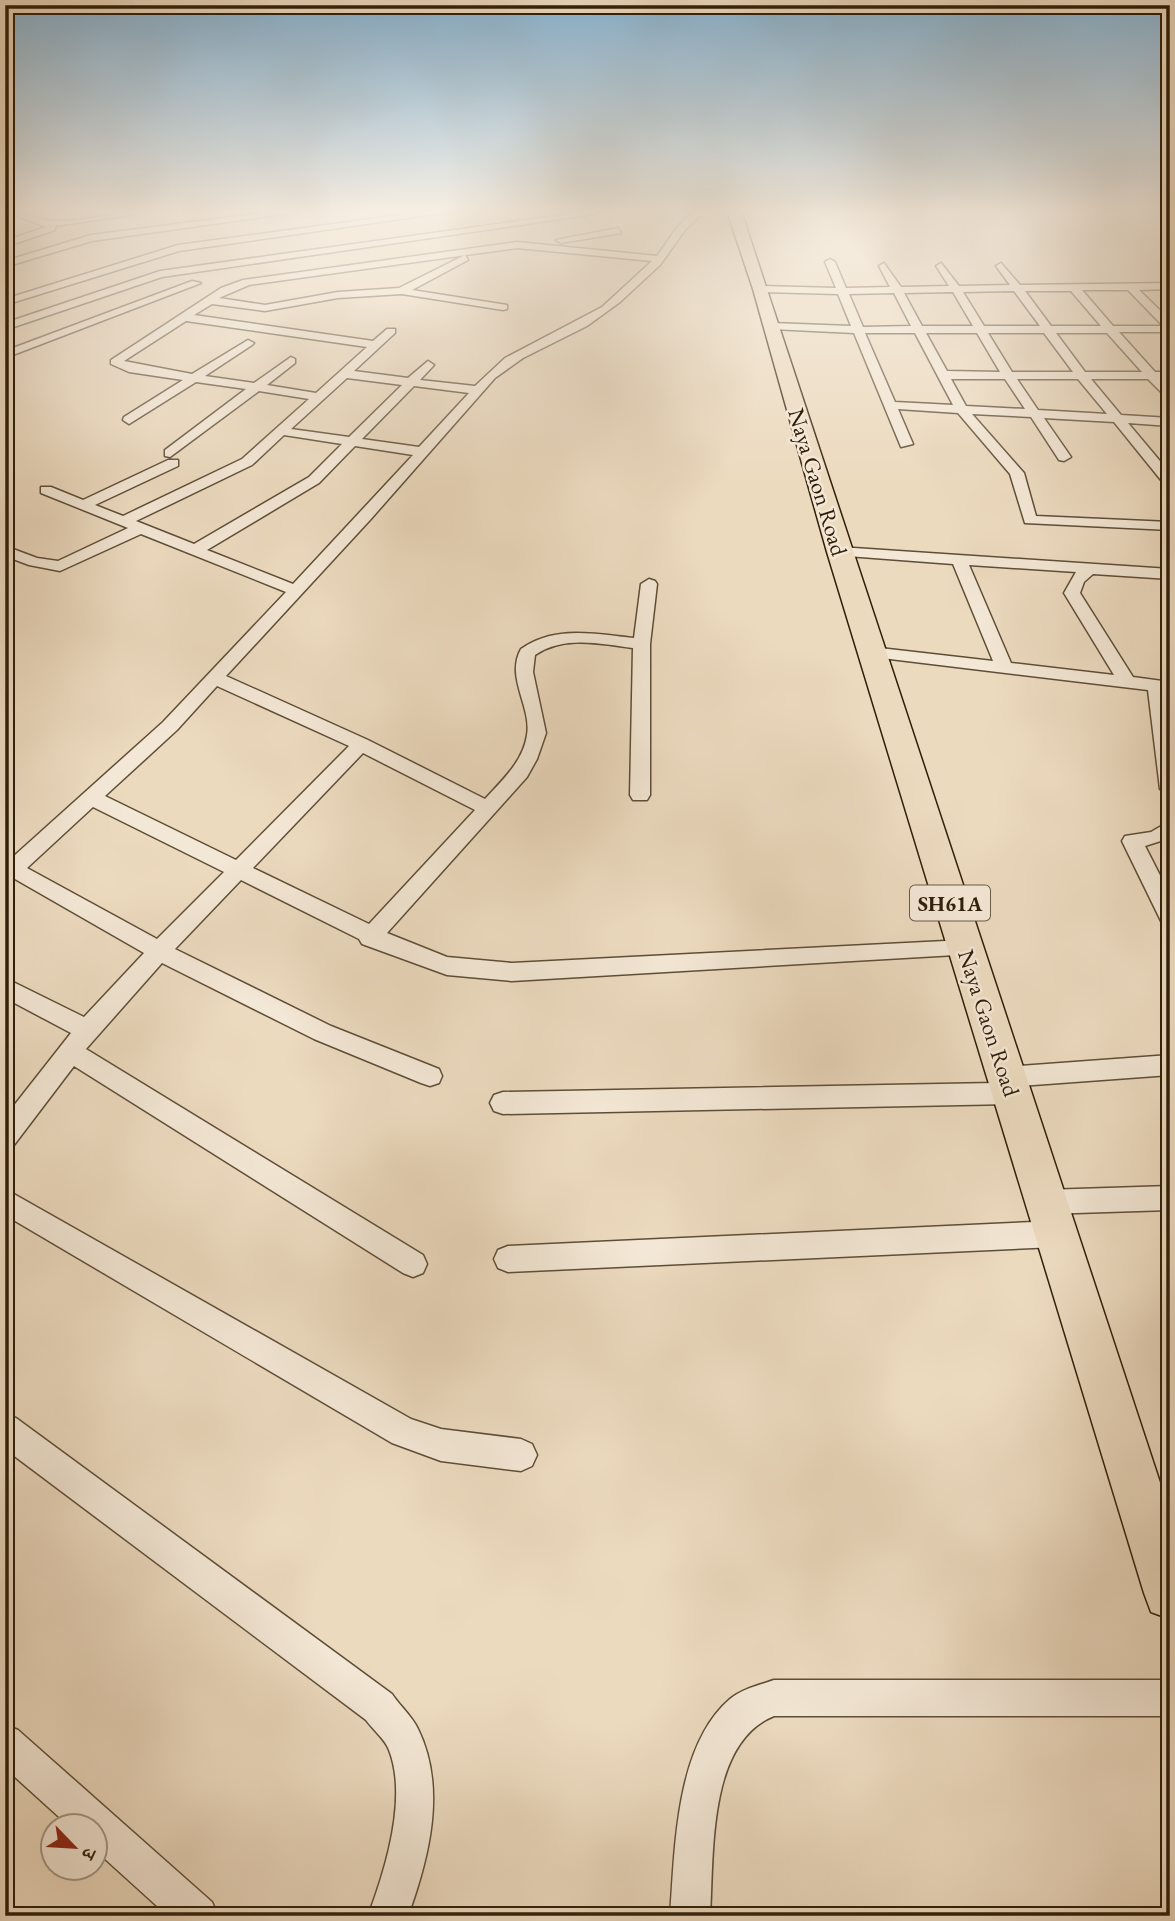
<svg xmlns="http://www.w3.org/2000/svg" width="1175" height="1921" font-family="'EB Garamond','Noto Serif Devanagari',serif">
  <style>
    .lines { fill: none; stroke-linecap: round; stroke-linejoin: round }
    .minor-casing { stroke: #5e4e37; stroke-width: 3 }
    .primary-casing { stroke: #2f1f0a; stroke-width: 3 }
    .minor { fill: #f3e7d5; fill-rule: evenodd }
    .primary { fill: #ecdabf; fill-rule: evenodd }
    .labels { text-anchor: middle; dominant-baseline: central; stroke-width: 5; stroke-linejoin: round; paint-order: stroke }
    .shield { fill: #f3e7d5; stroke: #6a5b47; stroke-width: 2 }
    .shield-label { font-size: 21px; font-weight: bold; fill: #2f1f0a }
    .street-label { font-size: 23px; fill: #2f1f0a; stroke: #f3e7d5 }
  </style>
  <rect width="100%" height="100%" fill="#ecdabf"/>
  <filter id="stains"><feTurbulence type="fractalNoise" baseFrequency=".00286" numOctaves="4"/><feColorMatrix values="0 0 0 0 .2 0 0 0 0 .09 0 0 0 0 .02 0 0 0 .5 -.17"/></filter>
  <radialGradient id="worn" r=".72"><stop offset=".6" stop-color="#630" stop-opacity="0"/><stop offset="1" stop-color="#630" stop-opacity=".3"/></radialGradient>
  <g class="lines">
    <defs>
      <g id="minor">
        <path d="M5,211c17,0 32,9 48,10 33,1 69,-10 103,-10l-101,15v4l-50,17v-6l41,-14z"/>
        <path d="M278,211h27l-213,30 -87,26v-6l86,-26z"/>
        <path d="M430,211h26l-277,40 -174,54v-6l173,-54z"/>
        <path d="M591,211l11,2 -440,64 -157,53v-7l155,-52z"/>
        <path d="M694,211h11l-20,19 -25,35 -40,37 -33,24 -64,32 -28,20 -125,142 -144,156 142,64 117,59c17,-19 38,-37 42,-64 5,-28 -22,-58 -6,-86 34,-24 74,-15 113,-11l7,-54 8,-5 6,2 2,3 -7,60v151l-3,5h-14l-3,-5 3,-147c-32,-4 -69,-13 -98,7l-2,17 13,61 -9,26 -10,18 -140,156 60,24 65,6 453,-23 8,2 3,6 -3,6 -461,27 -65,-6 -85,-31 -3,-5 -118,-59 -66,69 156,77 108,43 3,7 -3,7 -9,3 -9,-3 -107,-44 -152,-76 -76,86 337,206 4,9 -4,9 -10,4 -10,-4 -329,-207 -60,79 -9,3v-31l66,-84 -66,-35v-20l79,39 60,-64 -129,-74 -10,4v-19l158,-142 123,-130 -145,-58 -81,37 -31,-6 -24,-9v-10l32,12 21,3 70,-33 -87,-35v-6h10l32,13 85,-40h10v6l-83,39 28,11 119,-57 67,-60 -50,-8 -89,66 -5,-1v-6l81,-61 -50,-7 -67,42 -6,-4 1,-3 59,-37 -54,-8 -18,-8v-4l110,-72 22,-8 274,-38 140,14 21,-30zM517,248l135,13 -50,46 -97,51 -30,28 -55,-6 14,-15 -6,-4 -20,17 -54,-7 41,-38v-4h-8l-14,12 -179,-26 18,-11 53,7 73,-13 64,-4 101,16 4,-1v-4l-95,-15 56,-30 -3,-5 -66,33 -61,4 -73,13 -46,-7 30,-13zM186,321l181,26 -51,46 -49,-8 28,-22v-4l-4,-2 -37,26 -49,-7 47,-31 2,-2 -6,-3 -56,34 -68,-13zM347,378l55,7 -53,52 -58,-8zM414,386l55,7 -50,54 -57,-8zM284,435l58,9 -33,33 -115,67 -58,-23 116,-56zM355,446l58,9 -120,129 -86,-34 112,-67zM217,686l132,60 -113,114 -131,-64 72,-66zM363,753l112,57 -106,114 -116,-56zM93,807l131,65 -67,67 -130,-71z"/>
        <path d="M618,228l3,5 -60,10 -5,-3z"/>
        <path d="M830,259l5,3 11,26 44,-1 -11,-21 5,-3 17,24 48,-1 -13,-20 5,-3 18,23 51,-1 -14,-19 5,-3 19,22 150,-2v6l-31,1 31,30v12h-51l36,40h15v8h-9l9,9v12l-22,-22h-57l30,36 49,3v8l-42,-3 42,50v13l-5,-1 -51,-63 -70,-4 27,39 -7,4 -5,-1 -28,-43 -59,-3 52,59 12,43 134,6v8l-145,-7 -15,-49 -52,-61 -60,-4 15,35 -12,3 -47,-114 -82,-4 -6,-3 6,-3 79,3 -13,-32 -77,-2 -5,-3 5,-3 75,2 -11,-26zM1082,290h46l35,36h-50zM1014,291l26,35h-56l-21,-34zM1025,291h46l30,35h-50zM953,292l20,34h-51l-18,-33zM894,293l17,33 -48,1 -14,-33zM865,333h50l38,72 -58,-3zM926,333h51l23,39 -53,-1zM988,333h56l29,39h-61zM1056,333h51l35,39h-57zM951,379h54l20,30 -59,-3zM1017,379h61l29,35 -69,-4z"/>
        <path d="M192,281l9,2 -196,75v-7z"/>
        <path d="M839,547l331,22v10l-77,-5 -9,8 -4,11 53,84 37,5v10h-4l4,27v76l-10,-6 -12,-99 -283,-34 -3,-4 9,-5 122,14 -40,-97 -119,-9v-6zM969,565l107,7 -12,21 50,82 -103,-12z"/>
        <path d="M1170,821v17l-25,8 25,49v30l-8,-2 -40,-82 3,-5 26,-4z"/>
        <path d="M1170,1055v20l-150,11 4,7 -4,7 -9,4 -508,10 -9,-3 -4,-8 4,-8 9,-3 492,-9 -2,-6 3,-7 9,-3z"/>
        <path d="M1170,1186v24l-125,4 -10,-3 -4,-9 4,-9 10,-3z"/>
        <path d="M5,1189l406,230 30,10 80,10 11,5 5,11 -5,11 -11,5 -80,-10 -49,-18 -387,-228z"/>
        <path d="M1056,1221l10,4 4,9 -4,9 -10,4 -548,25 -10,-4 -4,-9 4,-9 10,-4z"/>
        <path d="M5,1413l11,5 376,276c8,12 20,22 26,35 29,59 11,129 -10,187h-40c17,-45 40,-118 21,-166 -4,-11 -16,-20 -23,-30l-361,-271z"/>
        <path d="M774,1680h396v36h-396c-67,27 -60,139 -64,200h-40c5,-66 5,-170 60,-217 12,-10 30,-14 44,-19z"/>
        <path d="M5,1725l13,5 194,172 6,14h-50l-74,-67v-23h-25l-64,-58z"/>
      </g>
      <path id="primary" d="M727,211h14l429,1302v106l-19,-7 -7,-19 -317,-1041 -74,-263z"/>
    </defs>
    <use href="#minor" class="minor-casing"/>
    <use href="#primary" class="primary-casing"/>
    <use href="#minor" class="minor"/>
    <use href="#primary" class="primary"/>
  </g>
  <linearGradient id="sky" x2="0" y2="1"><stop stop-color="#89b6d6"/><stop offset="0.44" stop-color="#f6eee2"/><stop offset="1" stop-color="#f6eee2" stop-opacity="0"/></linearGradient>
  <rect width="1175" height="480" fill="url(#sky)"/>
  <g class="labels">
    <rect class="shield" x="910" y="885.5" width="80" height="35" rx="5"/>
    <g class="shield-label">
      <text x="950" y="903">SH61A</text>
    </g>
    <g class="street-label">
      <text transform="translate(818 482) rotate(73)">Naya Gaon Road</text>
      <text transform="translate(989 1023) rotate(72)">Naya Gaon Road</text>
    </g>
  </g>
  <rect width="1175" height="1921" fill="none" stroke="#ecdabf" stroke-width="28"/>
  <rect x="7" y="7" width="1161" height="1907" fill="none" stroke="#2f1f0a" stroke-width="3.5"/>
  <rect x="14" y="14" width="1147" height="1893" fill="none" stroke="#2f1f0a" stroke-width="2"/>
  <g transform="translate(74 1847) rotate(115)"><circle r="33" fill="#f3e7d5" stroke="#a59784" stroke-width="2"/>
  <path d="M0-5L12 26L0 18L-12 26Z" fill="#8f2418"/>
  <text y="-10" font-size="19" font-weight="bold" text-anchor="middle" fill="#2f1f0a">उ</text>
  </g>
  <rect width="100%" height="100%" filter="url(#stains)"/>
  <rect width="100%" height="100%" fill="url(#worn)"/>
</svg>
